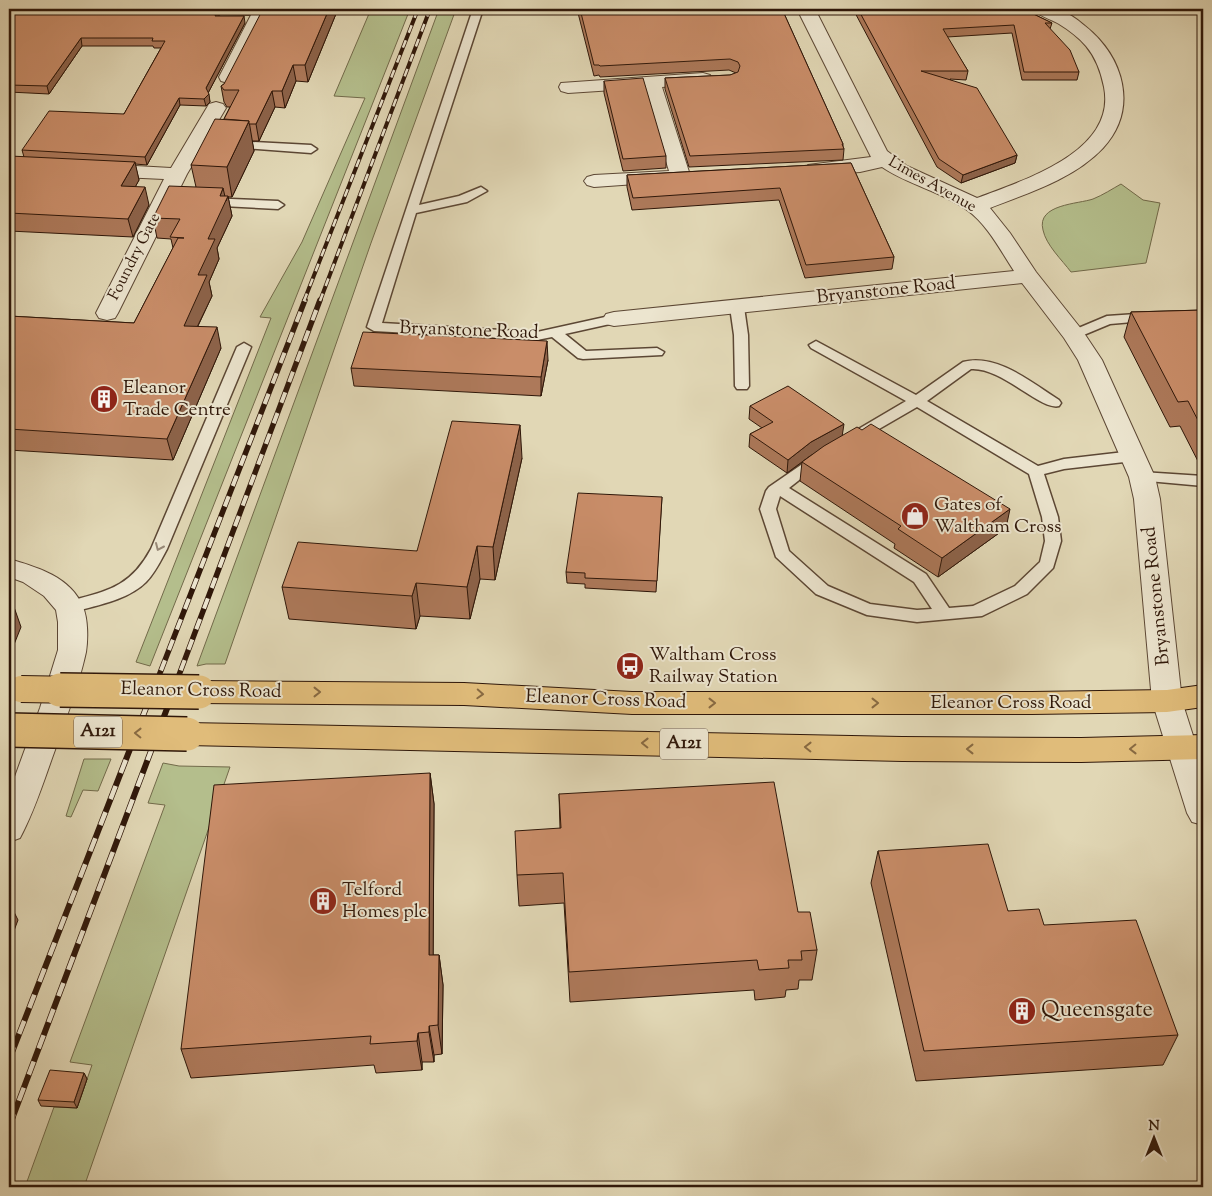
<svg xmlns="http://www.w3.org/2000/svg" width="1212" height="1196" font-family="'Sorts Mill Goudy',serif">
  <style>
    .green { fill: #b4be8c; stroke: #726a4a }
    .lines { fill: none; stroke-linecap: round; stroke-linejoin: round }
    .stream { fill: #6c786e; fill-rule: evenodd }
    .service-casing { stroke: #5c4734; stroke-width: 3 }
    .minor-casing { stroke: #5c4734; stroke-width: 2 }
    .primary-casing { stroke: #2f1709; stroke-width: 2 }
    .service { fill: #ece5cf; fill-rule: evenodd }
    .minor { fill: #ece5cf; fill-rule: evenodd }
    .primary { fill: #e0bc7a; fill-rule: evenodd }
    .rail-far2-casing { stroke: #2f1709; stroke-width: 4 }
    .rail-far1-casing { stroke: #2f1709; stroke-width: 5.5 }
    .rail-casing { stroke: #2f1709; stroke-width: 6 }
    .rail-far2 { stroke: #ece5cf; stroke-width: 2.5; stroke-dasharray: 8; stroke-linecap: butt }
    .rail-far1 { stroke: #ece5cf; stroke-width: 4; stroke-dasharray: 11; stroke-linecap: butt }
    .rail { stroke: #ece5cf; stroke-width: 4.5; stroke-dasharray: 14; stroke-linecap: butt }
    .primary-bridge-far1-casing { stroke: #2f1709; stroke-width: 28; stroke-linecap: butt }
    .primary-bridge-casing { stroke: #2f1709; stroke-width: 36; stroke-linecap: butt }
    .primary-bridge-far1 { stroke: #e0bc7a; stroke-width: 26 }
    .primary-bridge { stroke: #e0bc7a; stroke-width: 33 }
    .wall { fill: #ad795a; stroke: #2f1709 }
    .shaded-wall { fill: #8d634a; stroke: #2f1709 }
    .building { fill: #c98d69; stroke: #2f1709 }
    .oneway { stroke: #978876 }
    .oneway2 { stroke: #886a42 }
    .labels { text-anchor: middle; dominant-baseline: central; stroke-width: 4; stroke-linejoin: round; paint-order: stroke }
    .far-street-label { font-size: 16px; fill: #2f1709; stroke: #ece5cf }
    .shield { fill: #ece5cf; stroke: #685544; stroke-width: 1 }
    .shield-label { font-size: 18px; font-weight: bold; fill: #2f1709 }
    .street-label { font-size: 19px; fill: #2f1709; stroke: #ece5cf }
    .poi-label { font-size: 19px; fill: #2f1709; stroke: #ece5cf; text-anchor: start }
    .near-poi-label { font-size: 22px; fill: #2f1709; stroke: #ece5cf; text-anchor: start }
  </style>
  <rect width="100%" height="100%" fill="#e1d7b5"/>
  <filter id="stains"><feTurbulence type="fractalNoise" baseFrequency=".004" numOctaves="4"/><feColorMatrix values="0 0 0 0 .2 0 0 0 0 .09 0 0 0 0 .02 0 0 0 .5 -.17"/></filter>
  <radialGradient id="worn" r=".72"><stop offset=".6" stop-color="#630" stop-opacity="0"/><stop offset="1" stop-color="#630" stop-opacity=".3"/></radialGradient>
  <g class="green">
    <path d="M371,9h39l-260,657 -14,-4 135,-344 -11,-1 42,-75 63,-144 -31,-2z"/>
    <path d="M439,9h17l-85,234 -146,421h-19l-9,2z"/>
    <path d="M1121,184l22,16 17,3 -14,60 -75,9c-9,-12 -25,-27 -28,-42 -7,-26 36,-26 50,-31 10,-4 19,-10 28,-15z"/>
    <path d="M84,759h27l-13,32 -15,-1 -12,27 -5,-1z"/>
    <path d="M163,763l16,3 51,1 -146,420h-59l29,-80 23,1 15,-43 -22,-3 95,-257 -17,-2z"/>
  </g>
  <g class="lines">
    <path class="stream" d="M1185,9h9l9,4v5z"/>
    <defs>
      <g id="service">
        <path d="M473,9h10l-64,196 40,-9 22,-9 6,4 -20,11 -51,11 -34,110 155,9 77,-17 7,4 -2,3 -54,12 21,17 71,-3 7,4 -2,3 -79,4 -5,-1 -26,-21 -15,3 -163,-9 -7,-4z"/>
        <path d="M233,141l78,4 6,4 -6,4 -82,-6 -2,-2z"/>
        <path d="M207,198l71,3 6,4 -6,4 -75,-4 -2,-3z"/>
        <path d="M737,303l7,4 4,28 1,51 -2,3h-10l-2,-3 -1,-51 -4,-28z"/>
        <path d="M1151,313l5,1 2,3 -2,3 -46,4 -36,15 -7,-4 2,-3 38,-16z"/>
        <path d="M816,341l100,54 47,-33c34,-9 69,21 96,38l2,3 -2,3c-18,5 -57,-39 -88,-37l-44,32 111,65 26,-7 69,-8 5,2 2,3 -2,3 -5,2 -69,8 -20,5 14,43 3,24 -8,27 -26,26 -45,22 -65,6 -50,-7 -51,-21 -40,-37 -16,-48 6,-18 3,-4 45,-31h10l2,3 -37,29 137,86 23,34 24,-2 42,-20 25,-24 5,-21 -3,-24 -13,-43 -112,-67 -57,33h-10l-2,-3 2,-3 56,-33 -95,-53 -2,-3zM780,496l134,86 18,27 -15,1 -47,-6 -42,-18 -39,-35 -13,-42z"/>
        <path d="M244,343l7,4 -84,202c-6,11 -12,24 -21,33 -19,19 -53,24 -77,31l-6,-2 -2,-4 2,-4c41,-12 66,-13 88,-54l86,-202z"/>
        <path d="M1142,472l61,4v10l-66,-6 -3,-3 3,-3z"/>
      </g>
      <g id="minor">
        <path d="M185,9h87l-37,72 -7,2 -7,-2 -2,-4 32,-62 -57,-1 -6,-1z"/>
        <path d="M797,9h18l72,142 20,15 70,32c47,-18 140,-46 127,-111 -3,-15 -8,-29 -18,-41 -8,-9 -17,-16 -27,-22 -8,-5 -21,-8 -26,-15 8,0 16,-2 23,0 10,2 22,11 29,17 39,31 54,83 18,122 -29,31 -75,45 -113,60l20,25 26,39 46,58 20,30 53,117 5,22 22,202 21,66v58l-11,-3 -5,-9 -35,-112 -18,-202 -5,-22 -51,-117 -14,-22 -42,-55 -408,43 -8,-2 -3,-5 3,-5 8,-2 400,-41c-14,-21 -26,-46 -47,-61 -26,-19 -59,-25 -85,-43l-22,5 -45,3 -7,-2 -3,-4 3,-4 63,-8z"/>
        <path d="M703,73l7,2 2,4 -2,4 -48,4 28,88 -3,4 -7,2 -8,-2 -8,3 -70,5 -7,-2 -3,-4 3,-4 7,-2 75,-4 -25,-83 -76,5 -7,-2 -2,-4 2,-4z"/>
        <path d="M216,102l7,2 3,4 -39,66 -69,139 -3,5 -8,2 -8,-2 -3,-5 68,-134 -64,-3 -7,-2 -3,-4 3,-4 7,-2 71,4 38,-64z"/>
        <path d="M9,559c28,8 62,18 74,48 5,12 5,32 3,45 -7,33 -20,66 -31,98 -11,30 -20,60 -35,88l-11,4v-49l31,-85 18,-58v-28l-2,-12 -12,-14 -21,-14 -14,-5z"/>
      </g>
      <g id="primary">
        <path d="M199,681l265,2 168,9h400l135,-2 36,-5v22l-36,5 -135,2h-400l-168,-9 -265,-2 -10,-3 -5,-8 5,-8z"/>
        <path d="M187,723l715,14 179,1 122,-3v24l-122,3 -179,-1 -715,-16 -11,-3 -4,-8 4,-8z"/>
      </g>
    </defs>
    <use href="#service" class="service-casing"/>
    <use href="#minor" class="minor-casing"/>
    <use href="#primary" class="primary-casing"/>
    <use href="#service" class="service"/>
    <use href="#minor" class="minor"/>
    <use href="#primary" class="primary"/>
    <defs>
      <g id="rail-far2">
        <path d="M304,301l114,-292"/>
        <path d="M320,301l110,-292"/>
      </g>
      <g id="rail-far1">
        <path d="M153,691l152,-391"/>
        <path d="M173,691l147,-391"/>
      </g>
      <g id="rail">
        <path d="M9,1060l144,-370"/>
        <path d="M9,1127l165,-437"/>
      </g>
    </defs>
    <use href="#rail-far2" class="rail-far2-casing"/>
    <use href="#rail-far1" class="rail-far1-casing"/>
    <use href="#rail" class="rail-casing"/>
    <use href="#rail-far2" class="rail-far2"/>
    <use href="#rail-far1" class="rail-far1"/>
    <use href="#rail" class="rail"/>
    <defs>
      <path id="primary-bridge-far1" d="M21,689l114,2"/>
      <g id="primary-bridge">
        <path d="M60,690l139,2"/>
        <path d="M9,730l178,4"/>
      </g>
    </defs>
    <use href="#primary-bridge-far1" class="primary-bridge-far1-casing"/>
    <use href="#primary-bridge" class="primary-bridge-casing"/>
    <use href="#primary-bridge-far1" class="primary-bridge-far1"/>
    <use href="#primary-bridge" class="primary-bridge"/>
  </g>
  <g class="wall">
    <path d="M9,9h209l1,7 26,7 -37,70 2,9 -4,4 -26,-1 -33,60 -12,-1 4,16 -4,7 14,18 -16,32 -124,-6v-74h15l-2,-7 102,-36 37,-66h-7l-1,-2h-71l-33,48 -40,-2z"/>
    <path d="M338,9l-30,73 -12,-1 -11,27 -10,-1 -16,34h-7l2,10 -22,46h-4l4,19 -15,32 2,11 -10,23 3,14 -14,30 23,22 -48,112 -164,-10v-134l125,7 39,-75 -2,-9 -14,-1 -4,-20 43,-31 -5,-22 33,-46 6,-12h-3l-3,-5 -3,-16z"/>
    <path d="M577,9h205l61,135v3l1,2 -1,11 -154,7 -24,-78v-11l65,-3 6,-2 -7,-3 -129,7 -1,-2 -5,1z"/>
    <path d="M853,9h170l29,14 -2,6 29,43 -2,8h-55l-10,-47 -65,4 21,34 -2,9 -16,-1 67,76 -2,8 -54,20 -24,-16z"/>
    <path d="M604,81l62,75v12l-43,3 -19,-78z"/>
    <path d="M851,163l43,94 -2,12 -87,9 -26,-78 -147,10 -5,-23v-12z"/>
    <path d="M1203,310v161l-23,-45 -10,1 -46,-90 7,-25z"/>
    <path d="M548,360l-7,36 -187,-10 -3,-18z"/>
    <path d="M750,406l92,30 164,92 -68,49 -44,-29 1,-4 -95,-63 2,-19 14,-10 -29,21 -38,-26 1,-13 12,-6 -13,-9z"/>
    <path d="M522,458l-27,122 -15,-1 -10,40 -50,-3 -4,13 -127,-10 -7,-32 135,-36z"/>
    <path d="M662,497l-6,95 -71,-4v-4l-18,-1 -1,-11z"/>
    <path d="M430,773l4,31 -1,151h6l4,30 -1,69 -8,1v7h-12v8l-46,3 -2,-8 -183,13 -10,-29z"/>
    <path d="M559,794l239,118 19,38 -5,30h-13l-1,9 -12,1 -1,7 -30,3 -1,-10 -184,12 -6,-99 -45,3 -2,-31 43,-47z"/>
    <path d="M878,851l130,60 36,14 134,110 -15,30 -247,16 -45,-198z"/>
    <path d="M84,1073l3,6 -10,29 -36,-2 -3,-6z"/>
  </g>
  <g class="shaded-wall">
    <path d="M218,9l1,7h-4z"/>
    <path d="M329,9h9l-30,73 -3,-17z"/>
    <path d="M244,16l1,7 -38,72 -1,-7z"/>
    <path d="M81,38l1,8 -33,48 -2,-8z"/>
    <path d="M293,65l3,16 -11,27 -3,-17z"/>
    <path d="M272,91l3,16 -16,34 -3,-17z"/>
    <path d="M209,94l1,8 -4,4 -2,-7z"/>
    <path d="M179,98l1,7 -33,60 -2,-8z"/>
    <path d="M249,121l5,30 -22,46 -5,-30z"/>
    <path d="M1017,155l-2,8 -54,20 2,-8z"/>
    <path d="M135,162l4,18 -13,24 -5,-18z"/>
    <path d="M145,187l4,18 -16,32 -5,-18z"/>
    <path d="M223,188l3,13 2,-5 4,20 -15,32 2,11 -10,23 3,14 -24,50 -4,-20 36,-130z"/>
    <path d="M217,327l4,21 -48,112 -6,-21z"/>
    <path d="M547,341l1,19 -7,36v-19z"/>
    <path d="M844,424l-2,13 -32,19 -23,17 1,-13 23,-18z"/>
    <path d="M520,425l2,33 -27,122 -2,-33z"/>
    <path d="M1010,509l-4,19 -68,49 4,-19z"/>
    <path d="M477,546l3,33 -10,40 -3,-32z"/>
    <path d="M416,583l4,33 -4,13 -4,-33z"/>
    <path d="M14,607l7,20 -12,30v-36z"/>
    <path d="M430,773l4,31 -1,181 -4,-30z"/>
    <path d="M12,908l6,12 -9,24v-28z"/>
    <path d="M439,955l4,30 -1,69 -4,-29z"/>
    <path d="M429,1026l5,29v7l-5,-30z"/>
    <path d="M418,1033l4,29v8l-5,-29z"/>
    <path d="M84,1073l3,6 -10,29 -3,-6z"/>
  </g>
  <g class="building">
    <path d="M9,9h209l-3,7h29l-38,72 3,6 -5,5 -25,-1 -34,59 -123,-7 27,-39 75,3 41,-73h-13l1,-3h-72l-34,48 -38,-1z"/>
    <path d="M263,9h66l-24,56h-12l-11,26h-10l-16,33h-7v-3l-25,-2 15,-29h-15l-3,-4 3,-2z"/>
    <path d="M580,9h202l61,135h-1l2,5 -154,7 -25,-78 65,-3 8,-3 2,-6 -2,-4 -8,-3 -130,7 -1,-1h-5z"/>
    <path d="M858,9h165l29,14h-7l25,27 9,22h-55l-10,-47 -71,4 25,42h-47l56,17 40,67 -54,20 -24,-16z"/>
    <path d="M643,78l23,78 -43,3 -19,-78z"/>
    <path d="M215,119l34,2 -22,46 -36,-2z"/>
    <path d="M10,156l125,6 -14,24 24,1 -17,32 -119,-6v-56z"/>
    <path d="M851,163l43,94 -88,8 -26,-77 -147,10 -6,-23z"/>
    <path d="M169,186l54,2 -3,8h8l-20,43h7l-17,36h9l-23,51 33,1 -50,112 -158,-10v-113l125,7 44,-85h6l-14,-1 10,-18 -27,-1z"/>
    <path d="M1203,310v33h-1l1,3v84l-15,-29 -10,1 -47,-90z"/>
    <path d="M363,332l184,9 -6,36 -190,-9z"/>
    <path d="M788,386l56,38 -33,18 -23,18 -38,-26 23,-12 -23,-16z"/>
    <path d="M452,421l68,4 -27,122 -16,-1 -10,41 -51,-4 -4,13 -130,-9 16,-45 119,9z"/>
    <path d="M871,424l139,85 -68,49 -44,-29 3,-3 -99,-64 22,-16 33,-19 5,3z"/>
    <path d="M578,493l84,4 -5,84 -72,-3v-5l-19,-1z"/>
    <path d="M9,607h5l-5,14z"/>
    <path d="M430,773l-1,182h10l-1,70 -9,1v6l-11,1 -1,8 -47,3 1,-8 -190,13 33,-264z"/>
    <path d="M774,782l24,130h12l7,38 -16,1 1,9h-14l1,8 -30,2 -2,-10 -188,12 -6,-99 -46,2 -2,-44 46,-3 -2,-34z"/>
    <path d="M988,844l20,67 31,-2 5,16 92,-5 42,115 -254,16 -46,-200z"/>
    <path d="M9,908h3l-3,8z"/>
    <path d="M50,1070l34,3 -10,29 -36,-2z"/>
  </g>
  <defs><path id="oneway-chevron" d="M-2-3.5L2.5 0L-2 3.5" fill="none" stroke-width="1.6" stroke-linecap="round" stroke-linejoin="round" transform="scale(1.25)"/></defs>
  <use class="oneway" href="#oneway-chevron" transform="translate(159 547) rotate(114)"/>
  <g class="oneway2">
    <use href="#oneway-chevron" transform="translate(317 692)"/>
    <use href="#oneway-chevron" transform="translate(480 694) rotate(3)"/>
    <use href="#oneway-chevron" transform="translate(712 703)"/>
    <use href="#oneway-chevron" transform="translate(875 703)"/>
    <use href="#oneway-chevron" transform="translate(138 733) rotate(-179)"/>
    <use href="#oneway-chevron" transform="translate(645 743) rotate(-179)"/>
    <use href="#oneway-chevron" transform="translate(808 747) rotate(-179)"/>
    <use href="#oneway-chevron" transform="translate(970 749) rotate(-180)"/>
    <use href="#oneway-chevron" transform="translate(1133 749) rotate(179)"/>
  </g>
  <defs>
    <symbol id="building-disc" viewBox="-11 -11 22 22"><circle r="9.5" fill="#8f2418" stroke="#ece5cf"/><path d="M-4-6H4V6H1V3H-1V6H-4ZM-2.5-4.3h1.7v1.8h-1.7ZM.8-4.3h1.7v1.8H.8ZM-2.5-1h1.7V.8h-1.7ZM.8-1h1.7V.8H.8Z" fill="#fff"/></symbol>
    <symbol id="shop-disc" viewBox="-11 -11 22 22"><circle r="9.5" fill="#8f2418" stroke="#ece5cf"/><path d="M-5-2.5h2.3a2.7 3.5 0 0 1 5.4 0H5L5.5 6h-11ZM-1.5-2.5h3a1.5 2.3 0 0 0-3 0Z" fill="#fff"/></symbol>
    <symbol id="bus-disc" viewBox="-11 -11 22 22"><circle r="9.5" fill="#8f2418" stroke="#ece5cf"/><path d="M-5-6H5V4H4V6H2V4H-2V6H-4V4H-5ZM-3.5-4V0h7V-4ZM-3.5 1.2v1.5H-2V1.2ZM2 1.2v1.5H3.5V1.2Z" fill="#fff"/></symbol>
  </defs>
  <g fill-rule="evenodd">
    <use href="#building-disc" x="88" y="383" width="32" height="32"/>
    <use href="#shop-disc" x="899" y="500" width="32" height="32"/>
    <use href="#bus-disc" x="614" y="650" width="32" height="32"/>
    <use href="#building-disc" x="307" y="885" width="32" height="32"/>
    <use href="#building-disc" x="1006" y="995" width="32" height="32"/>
  </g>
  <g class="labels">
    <g class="far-street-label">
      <text transform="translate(932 185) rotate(29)">Limes Avenue</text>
      <text transform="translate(135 257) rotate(-63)">Foundry Gate</text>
    </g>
    <g class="shield">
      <rect x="74" y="716.5" width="48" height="31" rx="4"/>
      <rect x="660" y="728.5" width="48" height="31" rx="4"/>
    </g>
    <g class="shield-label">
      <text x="98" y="732">A121</text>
      <text x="684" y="744">A121</text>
    </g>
    <g class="street-label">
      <text transform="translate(886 291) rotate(-6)">Bryanstone Road</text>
      <text transform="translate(469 331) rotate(2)">Bryanstone Road</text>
      <text transform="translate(1157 596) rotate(-96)">Bryanstone Road</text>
      <text transform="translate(201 691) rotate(1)">Eleanor Cross Road</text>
      <text transform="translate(606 700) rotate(2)">Eleanor Cross Road</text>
      <text x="1011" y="703">Eleanor Cross Road</text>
    </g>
    <g class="poi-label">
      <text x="123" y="388">Eleanor<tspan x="123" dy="22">Trade Centre</tspan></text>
      <text x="934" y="505">Gates of<tspan x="934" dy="22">Waltham Cross</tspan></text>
      <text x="649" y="655">Waltham Cross<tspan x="649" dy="22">Railway Station</tspan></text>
      <text x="342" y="890">Telford<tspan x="342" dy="22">Homes plc</tspan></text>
    </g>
    <g class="near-poi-label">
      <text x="1041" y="1011">Queensgate</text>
    </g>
  </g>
  <rect width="1212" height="1196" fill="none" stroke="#e1d7b5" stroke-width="30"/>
  <rect x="10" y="10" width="1192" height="1176" fill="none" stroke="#2f1709" stroke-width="2.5"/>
  <rect x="15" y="15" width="1182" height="1166" fill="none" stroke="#2f1709"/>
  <g transform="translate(1154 1138)" stroke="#ece5cf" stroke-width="4" paint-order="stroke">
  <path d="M0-4L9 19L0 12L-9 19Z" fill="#2f1709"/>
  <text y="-8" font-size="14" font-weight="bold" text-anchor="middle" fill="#2f1709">N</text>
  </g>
  <rect width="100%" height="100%" filter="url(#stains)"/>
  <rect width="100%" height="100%" fill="url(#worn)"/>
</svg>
